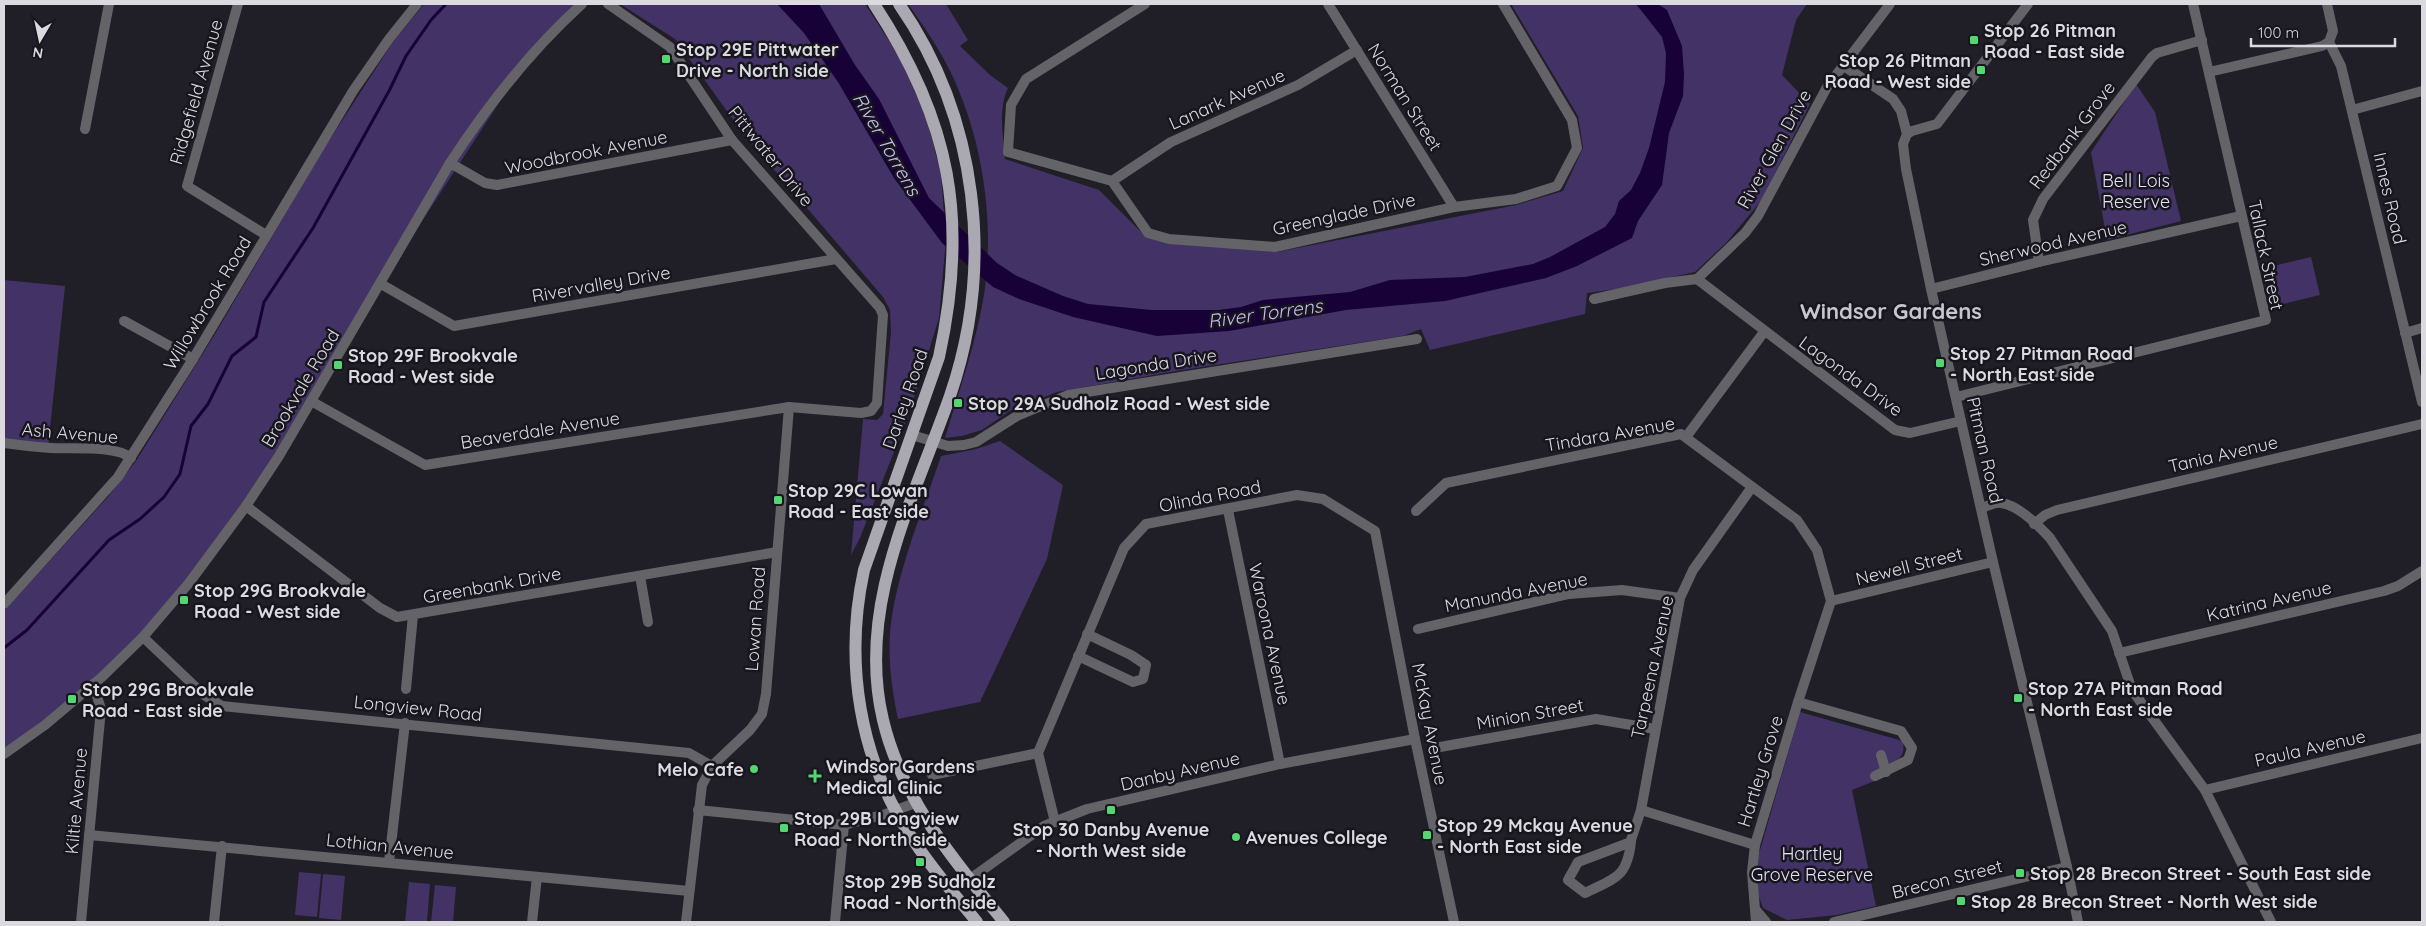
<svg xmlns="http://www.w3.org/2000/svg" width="2426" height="926" font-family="Quicksand,sans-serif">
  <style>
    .green { fill: #423265 }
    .water { fill: #170136 }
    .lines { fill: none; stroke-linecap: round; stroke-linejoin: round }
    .stream { stroke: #170136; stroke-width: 3 }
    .minor { stroke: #646368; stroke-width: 10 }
    .major { stroke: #aaa8b1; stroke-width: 12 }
    .poi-dot { fill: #54d672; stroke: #17151d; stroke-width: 2 }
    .labels { text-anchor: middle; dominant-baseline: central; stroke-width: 5; stroke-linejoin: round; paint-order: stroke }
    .poi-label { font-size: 18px; font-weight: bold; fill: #dbdadf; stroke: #17151d; text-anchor: start }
    .street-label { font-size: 18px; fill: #dbdadf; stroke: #17151d }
    .park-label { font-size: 18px; fill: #e5e1f3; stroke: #17151d }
    .water-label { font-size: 19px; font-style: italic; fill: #cabdf3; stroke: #17151d }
    .district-label { font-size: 22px; font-weight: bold; fill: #c7c5cf; stroke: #17151d }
  </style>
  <rect width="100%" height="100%" fill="#201e26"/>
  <g class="green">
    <path d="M424,4h164l-63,59 -144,221 -70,117 -122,182 -96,101 -89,68v-141l103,-113 29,-37 79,-127 108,-184 70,-108z"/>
    <path d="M620,4h245l34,52 28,63 14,56 5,64 -7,79 -30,96 -49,124 -9,17 12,-136 14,1 6,-6 8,-82 -1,-22 -7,-13 -141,-165 -67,-93z"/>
    <path d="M908,4h38l22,36 -8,6 30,29 18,13c-10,21 -5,48 -3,71l94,31 46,46 132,16 239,-47 47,-14 20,-43 -5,-32 -67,-112h296l-11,16 -14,55 28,29 -49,97 -35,42 -31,29 -72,16 -36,5 -2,21 -155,36 -9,-21 -18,7 -227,35 -119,21 -46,18 -29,20 -20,6 -17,2c14,-47 31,-95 39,-143 10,-65 1,-138 -23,-199 -12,-33 -33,-64 -53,-92z"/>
    <path d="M2136,84l19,28 26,109 -74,19 -16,-88z"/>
    <path d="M2311,257l9,38 -41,10 -7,-8 -7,-29z"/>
    <path d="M4,280l61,6 -17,162 -44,-5z"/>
    <path d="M1000,441l63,44 -16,74 -67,143 -82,17c-6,-28 -10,-58 -8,-87 5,-57 33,-122 51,-176l35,-7z"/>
    <path d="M1800,712l103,29c2,15 -2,18 -16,23l3,11 -38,15 24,116 -39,9 -50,5 -24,-12 -6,-17 -1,-27z"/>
    <path d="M299,872l22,2 -4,43 -22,-2z"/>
    <path d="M323,874l22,2 -4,44 -22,-2z"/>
    <path d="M409,882l21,2 -3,38h-22z"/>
    <path d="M435,885l21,2 -3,35h-22z"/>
  </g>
  <path class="water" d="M777,4h42l36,61 24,34 50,99 68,65 18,12 48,21 25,8 64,6h67l22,-3 22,-7 87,-8 40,-12 75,-3 68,-13 17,-7 55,-30 10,-13 4,-13 12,-11 9,-17 9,-25 16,-66 1,-29 -4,-16 -26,-33h22l9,6 15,36 2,28 -1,22 -14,37 -7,52 -24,36 -6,17 -55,28 -31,12 -101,23 -99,9 -117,21 -72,5 -84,-19 -54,-18 -26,-12 -51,-44 -48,-65 -56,-96 -34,-49z"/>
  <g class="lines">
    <path class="stream" d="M4,648l23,-18 82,-90 31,-21 24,-22 16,-23 11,-48 17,-22 24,-48 24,-19 8,-35 49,-74 76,-137 17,-35 25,-36 15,-16"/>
    <g class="minor">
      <path d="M238,4l-51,182 79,49"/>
      <path d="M1145,4l-119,75 -15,26 -3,47 104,29 36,52 21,6 106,8 179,-40 62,-8 41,-13 20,-38 -5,-28 -69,-116"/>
      <path d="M1328,4l126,203"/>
      <path d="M2028,4l-91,120 -25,7 -5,3 -4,10 3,25 25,120 62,273 74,305 11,55"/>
      <path d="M2327,4l6,27 -4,11 12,24 81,336"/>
      <path d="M1844,66l49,33 8,12 6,23"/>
      <path d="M2209,72l113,-26 7,-4"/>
      <path d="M2352,110l70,-19"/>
      <path d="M85,129l24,-125"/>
      <path d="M450,163l35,20 12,2 235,-45"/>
      <path d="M1112,181l59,-39 127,-57 59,-35"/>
      <path d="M2039,262l-6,-42 10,-21 109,-142 5,-4 45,-13"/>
      <path d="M1697,279l48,-46 13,-17 69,-129 63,-83"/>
      <path d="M381,284l73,42 382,-67"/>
      <path d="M1931,289l108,-27 202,-46"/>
      <path d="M1594,299l71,-16 32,-4 198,151 15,3 51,-12"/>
      <path d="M124,321l69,38"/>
      <path d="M2405,333l17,-5"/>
      <path d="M1956,397l310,-77 -73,-316"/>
      <path d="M311,401l114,64 364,-58 72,6 10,-2 6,-8 6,-88 -3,-7 -148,-168 -62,-93 -62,-43"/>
      <path d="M912,435l36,11 16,-1 12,-3 41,-26 51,-21 349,-56"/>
      <path d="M1686,437l78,-105"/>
      <path d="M4,443c15,2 31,4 47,5 20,1 65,-3 80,10"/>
      <path d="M246,506l134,102 17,9 380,-65"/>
      <path d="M1982,508c5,-2 13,-6 19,-5 17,2 38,23 49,35l62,93 20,59 73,100 66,132"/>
      <path d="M1228,510l52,254"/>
      <path d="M1416,511l30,-28 235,-49 116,86 20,30 14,51 -33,101 -43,143 -3,27 4,50"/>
      <path d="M2034,524l11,-9 12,-5 365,-86"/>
      <path d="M640,576l8,46"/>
      <path d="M1831,601l162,-39"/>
      <path d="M4,604l114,-127 75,-118 160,-268 36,-52 28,-35"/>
      <path d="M1418,629l151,-35 53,-4 58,8"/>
      <path d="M143,637l61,58 18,11 467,47 23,13"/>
      <path d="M2119,653l265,-62 14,-5 24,-15"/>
      <path d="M1078,656l55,26 10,-3 3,-14 -15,-10 -44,-21"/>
      <path d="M406,689l7,-74"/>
      <path d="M1798,702l103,29 11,17 -4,12 -33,16"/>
      <path d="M1440,747l156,-28 59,10"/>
      <path d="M4,754l41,-29 57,-48 41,-40 46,-54 57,-77 33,-50 171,-293c38,-58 81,-113 132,-159"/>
      <path d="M1881,755l5,17"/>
      <path d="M932,775l106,-22"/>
      <path d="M2205,790l217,-52"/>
      <path d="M698,810l146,15 42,-11 29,-11"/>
      <path d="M1641,810l114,35"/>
      <path d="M1055,822l-17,-69 86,-205 22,-24 151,-29 26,4 52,32 40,208 39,183"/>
      <path d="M89,835l600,56"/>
      <path d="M1631,842l-53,20 -10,18 17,13c30,-15 42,-15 46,-51v-2l10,-30 39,-212 13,-28 59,-83"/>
      <path d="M389,862l16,-139"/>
      <path d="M970,879l74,-53 43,-17 193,-45 135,-25"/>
      <path d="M1755,909l11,13"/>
      <path d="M81,922l20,-213 -8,-25"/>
      <path d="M214,922l8,-76"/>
      <path d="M532,922l5,-45"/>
      <path d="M686,922l16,-137 10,-19 38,-36 12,-16 4,-20 23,-287"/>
      <path d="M835,922l9,-97"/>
      <path d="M1834,922l233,-55"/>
    </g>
    <g class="major">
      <path d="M874,4c77,117 95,216 65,353l-75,213c-20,92 -5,189 48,268 19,30 43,57 65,84"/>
      <path d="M899,4c79,114 96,261 51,392 -37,105 -94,211 -67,324 19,80 71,140 121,202"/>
    </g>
  </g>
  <g class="poi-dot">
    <rect x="1969" y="35" width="10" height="10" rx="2.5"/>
    <rect x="661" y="54" width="10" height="10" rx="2.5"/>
    <rect x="1976" y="65" width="10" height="10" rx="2.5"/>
    <rect x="1935" y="358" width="10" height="10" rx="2.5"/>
    <rect x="333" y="360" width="10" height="10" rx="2.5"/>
    <rect x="953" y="398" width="10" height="10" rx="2.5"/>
    <rect x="773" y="495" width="10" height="10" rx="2.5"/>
    <rect x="179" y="595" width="10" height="10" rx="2.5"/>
    <rect x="2013" y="693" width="10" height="10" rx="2.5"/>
    <rect x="67" y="694" width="10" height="10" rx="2.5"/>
    <circle cx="754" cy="769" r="5"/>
    <path d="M812.5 768.5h5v5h5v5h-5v5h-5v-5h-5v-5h5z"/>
    <rect x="1106" y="805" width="10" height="10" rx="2.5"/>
    <rect x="779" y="823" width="10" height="10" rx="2.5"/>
    <rect x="1422" y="830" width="10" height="10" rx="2.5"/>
    <circle cx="1236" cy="837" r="5"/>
    <rect x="915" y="857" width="10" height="10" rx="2.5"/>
    <rect x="2015" y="868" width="10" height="10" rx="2.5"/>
    <rect x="1956" y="896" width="10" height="10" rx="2.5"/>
  </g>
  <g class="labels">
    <g class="poi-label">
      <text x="1984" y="30">Stop 26 Pitman<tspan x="1984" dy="21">Road - East side</tspan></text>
      <text x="676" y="49">Stop 29E Pittwater<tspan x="676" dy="21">Drive - North side</tspan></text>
      <text x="1971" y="60" text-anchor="end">Stop 26 Pitman<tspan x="1971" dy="21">Road - West side</tspan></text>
      <text x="1950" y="353">Stop 27 Pitman Road<tspan x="1950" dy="21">- North East side</tspan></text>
      <text x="348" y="355">Stop 29F Brookvale<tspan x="348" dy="21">Road - West side</tspan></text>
      <text x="968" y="403">Stop 29A Sudholz Road - West side</text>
      <text x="788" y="490">Stop 29C Lowan<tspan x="788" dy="21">Road - East side</tspan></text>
      <text x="194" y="590">Stop 29G Brookvale<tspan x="194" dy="21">Road - West side</tspan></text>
      <text x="2028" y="688">Stop 27A Pitman Road<tspan x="2028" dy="21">- North East side</tspan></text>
      <text x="82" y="689">Stop 29G Brookvale<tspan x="82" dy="21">Road - East side</tspan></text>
      <text x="826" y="766">Windsor Gardens<tspan x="826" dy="21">Medical Clinic</tspan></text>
      <text x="744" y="769" text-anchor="end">Melo Cafe</text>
      <text x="794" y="818">Stop 29B Longview<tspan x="794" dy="21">Road - North side</tspan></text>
      <text x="1437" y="825">Stop 29 Mckay Avenue<tspan x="1437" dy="21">- North East side</tspan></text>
      <text x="1111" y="829" text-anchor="middle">Stop 30 Danby Avenue<tspan x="1111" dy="21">- North West side</tspan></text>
      <text x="1246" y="837">Avenues College</text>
      <text x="2030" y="873">Stop 28 Brecon Street - South East side</text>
      <text x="920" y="881" text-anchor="middle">Stop 29B Sudholz<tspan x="920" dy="21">Road - North side</tspan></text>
      <text x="1971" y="901">Stop 28 Brecon Street - North West side</text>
    </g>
    <g class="street-label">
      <text transform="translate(196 92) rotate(-74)">Ridgefield Avenue</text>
      <text transform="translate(1405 97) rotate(58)">Norman Street</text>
      <text transform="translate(1227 99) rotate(-24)">Lanark Avenue</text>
      <text transform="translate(2072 135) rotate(-53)">Redbank Grove</text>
      <text transform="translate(1774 149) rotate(-61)">River Glen Drive</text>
      <text transform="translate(586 152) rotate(-11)">Woodbrook Avenue</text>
      <text transform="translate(771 156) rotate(51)">Pittwater Drive</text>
      <text transform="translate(2390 198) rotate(77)">Innes Road</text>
      <text transform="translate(1344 214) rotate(-12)">Greenglade Drive</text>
      <text transform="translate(2053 243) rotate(-13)">Sherwood Avenue</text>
      <text transform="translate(2266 255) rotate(78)">Tallack Street</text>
      <text transform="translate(601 284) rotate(-10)">Rivervalley Drive</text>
      <text transform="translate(207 303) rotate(-59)">Willowbrook Road</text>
      <text transform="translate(1156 364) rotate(-9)">Lagonda Drive</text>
      <text transform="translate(1851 376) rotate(36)">Lagonda Drive</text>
      <text transform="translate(300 388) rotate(-59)">Brookvale Road</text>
      <text transform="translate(905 399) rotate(-71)">Darley Road</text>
      <text transform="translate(540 430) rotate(-9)">Beaverdale Avenue</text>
      <text transform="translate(70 433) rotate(5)">Ash Avenue</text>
      <text transform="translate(1610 434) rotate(-10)">Tindara Avenue</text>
      <text transform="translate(1985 450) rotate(77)">Pitman Road</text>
      <text transform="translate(2223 454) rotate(-13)">Tania Avenue</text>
      <text transform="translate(1210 496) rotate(-11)">Olinda Road</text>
      <text transform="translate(1909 566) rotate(-14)">Newell Street</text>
      <text transform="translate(492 585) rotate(-10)">Greenbank Drive</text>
      <text transform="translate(1516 592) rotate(-11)">Manunda Avenue</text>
      <text transform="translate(2269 601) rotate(-13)">Katrina Avenue</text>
      <text transform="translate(755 619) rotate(-86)">Lowan Road</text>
      <text transform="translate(1270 634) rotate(78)">Waroona Avenue</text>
      <text transform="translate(1652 667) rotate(-78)">Tarpeena Avenue</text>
      <text transform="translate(418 708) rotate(6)">Longview Road</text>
      <text transform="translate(1530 714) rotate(-10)">Minion Street</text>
      <text transform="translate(1430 724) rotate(79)">McKay Avenue</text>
      <text transform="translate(2310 748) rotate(-13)">Paula Avenue</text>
      <text transform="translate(1180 771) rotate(-13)">Danby Avenue</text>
      <text transform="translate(1760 771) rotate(-73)">Hartley Grove</text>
      <text transform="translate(76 801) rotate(-85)">Kiltie Avenue</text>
      <text transform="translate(390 846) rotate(6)">Lothian Avenue</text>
      <text transform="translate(1947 879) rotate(-14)">Brecon Street</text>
    </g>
    <g class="park-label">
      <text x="2136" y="180">Bell Lois<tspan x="2136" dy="21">Reserve</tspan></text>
      <text x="1812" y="853">Hartley<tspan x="1812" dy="21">Grove Reserve</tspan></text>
    </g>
    <g class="water-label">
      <text transform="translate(887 144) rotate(60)">River Torrens</text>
      <text transform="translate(1265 313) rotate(-8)">River Torrens</text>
    </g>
    <g class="district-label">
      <text x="1891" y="311">Windsor Gardens</text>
    </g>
  </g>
  <rect width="2426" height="926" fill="none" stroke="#dbdadf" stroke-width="10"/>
  <g transform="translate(40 40) rotate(189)" stroke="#17151d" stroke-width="4" paint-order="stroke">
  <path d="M0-4L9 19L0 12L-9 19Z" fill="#dbdadf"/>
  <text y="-8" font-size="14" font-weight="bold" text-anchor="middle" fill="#dbdadf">N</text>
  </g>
  <path d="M2251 38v8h144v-8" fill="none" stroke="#dbdadf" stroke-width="2.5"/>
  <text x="2258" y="38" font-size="15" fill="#dbdadf" stroke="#17151d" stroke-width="4" paint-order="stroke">100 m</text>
</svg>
